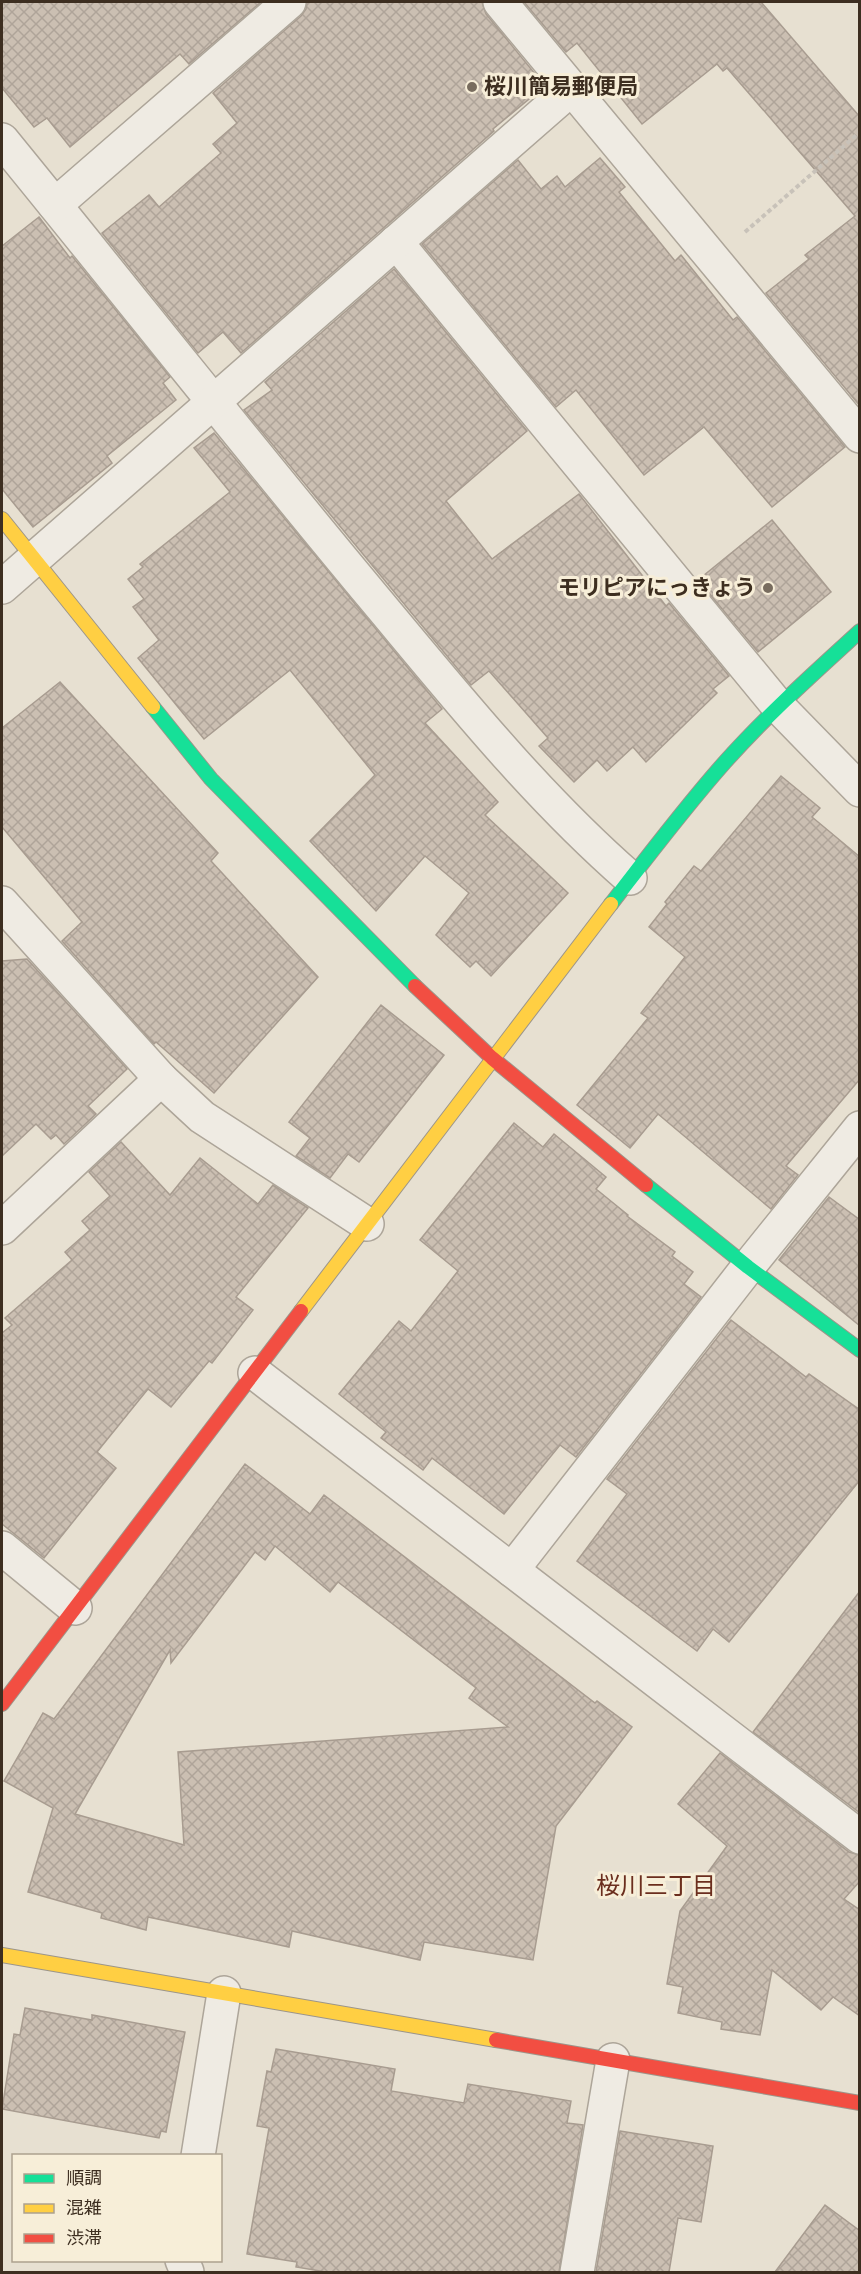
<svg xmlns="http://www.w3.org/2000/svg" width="861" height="2274" font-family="Spectral,'Noto Sans JP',serif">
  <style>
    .building { fill: url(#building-cross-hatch); stroke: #a89c90; stroke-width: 1.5; fill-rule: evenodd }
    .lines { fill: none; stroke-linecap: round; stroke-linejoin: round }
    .street-casing { stroke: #ada599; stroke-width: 36 }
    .fast-casing { stroke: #9c958a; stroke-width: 16 }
    .slow-casing { stroke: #9c958a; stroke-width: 16 }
    .jam-casing { stroke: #9c958a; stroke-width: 16 }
    .path { stroke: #c8c2b9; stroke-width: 4; stroke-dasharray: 4.5 3; stroke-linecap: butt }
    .street { stroke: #efebe3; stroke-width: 33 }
    .fast { stroke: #16e098; stroke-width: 14 }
    .slow { stroke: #ffcf43; stroke-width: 14 }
    .jam { stroke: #f24e42; stroke-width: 14 }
    .poi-dot { fill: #786c5e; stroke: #f7eed8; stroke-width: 2 }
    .labels { text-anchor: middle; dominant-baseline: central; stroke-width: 6; stroke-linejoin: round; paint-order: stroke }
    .poi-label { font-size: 22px; font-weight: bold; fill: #3d2e20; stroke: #f7eed8; text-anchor: start }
    .neighbourhood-label { font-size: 24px; fill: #6b2e1e; stroke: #f7eed8 }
  </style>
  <defs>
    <pattern id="building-cross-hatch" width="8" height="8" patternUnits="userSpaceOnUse" patternTransform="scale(1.5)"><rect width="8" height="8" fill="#cbbfb2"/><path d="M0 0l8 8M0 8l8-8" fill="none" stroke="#afa499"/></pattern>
  </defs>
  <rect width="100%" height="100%" fill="#e7e0d1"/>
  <g class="building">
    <path d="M2,2h259l-72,62 -9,-10 -110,93 -23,-29 -13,9 -32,-39z"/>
    <path d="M307,2h175l4,12 50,61 -3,2 -4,22 -36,30 1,2 -253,222 -18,-21 -25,21 -96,-120 47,-38 10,12 62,-54 -8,-9 24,-21 -24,-30 88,-77 5,-7z"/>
    <path d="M524,2h237l99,115v289l-94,-113 43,-34 -4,-4 50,-39 -128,-148 -4,3 -6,-7 -75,60 -65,-81 -11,9z"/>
    <path d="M600,158l25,29 -6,5 56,69 6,-6 52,65 4,-3 108,130 -73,60 -68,-80 -60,48 -68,-85 -20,17 -134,-163 96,-84 23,29 16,-13 8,11z"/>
    <path d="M39,217l31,41 2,-2 98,121 -7,6 13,17 -69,56 5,7 -79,64 -31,-38v-243z"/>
    <path d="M394,269l133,162 -81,70 46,58 87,-65 87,112 3,-3 60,73 -16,13 4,4 -71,69 -13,-15 -26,24 -10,-11 -23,22 -35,-36 9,-8 -59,-67 -18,14 -227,-275 28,-20 -7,-8z"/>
    <path d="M214,433l228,276 -17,14 73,79 -13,13 83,78 -77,83 -15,-15 -6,6 -34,-32 33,-42 -44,-37 -49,55 -66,-70 65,-66 -85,-105 -86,69 -66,-81 21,-18 -26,-33 11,-8 -16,-20 15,-12 -3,-3 90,-72 -36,-44z"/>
    <path d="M772,520l59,72 -73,60 -60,-72z"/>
    <path d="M60,682l158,171 -7,8 107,116 -104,116 -58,-51 -2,2 -92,-103 20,-19 -80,-95v-99z"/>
    <path d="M781,776l39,32 -8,9 48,40v222l-74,87 12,9 -27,34 -113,-95 -28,34 -53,-43 71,-87 -7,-5 44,-56 -36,-30 18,-23 -2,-2 29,-36 7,5z"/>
    <path d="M27,959l100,110 -39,37 8,8 -32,30 -8,-9 -5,4 -15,-15 -34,32v-195z"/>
    <path d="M381,1005l63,50 -85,107 -11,-8 -18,24 -34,-22 14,-18 -21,-16z"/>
    <path d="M514,1123l29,24 11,-13 52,43 -10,12 32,26 -1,1 48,36 -3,4 21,16 -9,12 17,13 -125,160 -16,-12 -56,69 -72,-56 -9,12 -42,-32 5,-6 -47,-38 60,-73 12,10 47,-60 -38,-31z"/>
    <path d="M121,1142l49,53 30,-37 58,46 15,-19 35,23 -72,89 17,13 -41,53 -3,-2 -38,46 -23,-18 -51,63 19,16 -72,90 -42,-34v-191l10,-8 -7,-7 67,-58 -7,-8 25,-22 -8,-9 28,-25 -21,-24z"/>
    <path d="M829,1197l31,23v106l-81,-66z"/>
    <path d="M731,1320l75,57 3,-3 51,36v70l-131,162 -16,-13 -16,22 -120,-90 50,-67 -20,-15z"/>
    <path d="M245,1464l65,50 14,-19 271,208 2,-2 35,26 -76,99 -23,134 -109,-18 -4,18 -128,-29 -3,16 -141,-30 -2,13 -45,-12 1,-5 -74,-21 25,-84 -49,-27 39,-68 11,6zM275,1546l55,46 8,-10 138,106 -7,10 39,29 -330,25 6,93 -109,-31 95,-164 1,13 84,-111 10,8z"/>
    <path d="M860,1591v222l-107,-81z"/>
    <path d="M720,1753l129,99 11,3v26l-16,18 16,11v106l-27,-19 -12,13 -49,-40 -12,65 -39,-6 1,-7 -44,-9 5,-26 -16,-3 13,-73 47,-65 -49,-42z"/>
    <path d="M25,2008l67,12v-5l93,17 -19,100 -5,-1 -2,7 -157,-29 12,-75 6,1z"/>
    <path d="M276,2049l119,20 -4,22 73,12 4,-19 103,17 -4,22 16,2 -24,147h-233l-30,-5 1,-5 -50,-8 22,-126 -12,-2 10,-55 4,1z"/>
    <path d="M620,2131l93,15 -12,76 -23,-4 -9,54h-73z"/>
    <path d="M825,2205l35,26v41h-85z"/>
  </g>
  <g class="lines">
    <defs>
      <g id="street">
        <path d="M500,2l360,434"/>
        <path d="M2,140c124,152 246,307 372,458 81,97 160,196 256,280"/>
        <path d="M55,205l234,-203"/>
        <path d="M396,242l382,464 82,84"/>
        <path d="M2,587l569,-498"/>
        <path d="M2,903l159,176 41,38 165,107"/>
        <path d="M2,1228l159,-149"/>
        <path d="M255,1373l605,464"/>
        <path d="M2,1548l73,60"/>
        <path d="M512,1570l236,-303 112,-139"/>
        <path d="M198,2156l26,-163"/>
        <path d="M182,2260l5,12"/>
        <path d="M577,2272l36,-212"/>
      </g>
      <g id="fast">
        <path d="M153,707l58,72 204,207"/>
        <path d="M611,904c37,-48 74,-97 114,-142 42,-47 89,-89 135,-131"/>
        <path d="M646,1185l102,82 112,83"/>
      </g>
      <g id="slow">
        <path d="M2,519l151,188"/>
        <path d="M301,1311l310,-407"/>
        <path d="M2,1955l494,85"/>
      </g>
      <g id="jam">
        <path d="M415,986l77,72 154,127"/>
        <path d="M2,1704l299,-393"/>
        <path d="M496,2040l364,63"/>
      </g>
    </defs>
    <use href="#street" class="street-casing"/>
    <use href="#fast" class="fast-casing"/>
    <use href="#slow" class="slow-casing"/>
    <use href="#jam" class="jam-casing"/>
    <path class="path" d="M745,232l115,-100"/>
    <use href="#street" class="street"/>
    <use href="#fast" class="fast"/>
    <use href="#slow" class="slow"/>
    <use href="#jam" class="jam"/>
  </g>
  <g class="poi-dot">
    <circle cx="472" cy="87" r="6"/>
    <circle cx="768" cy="588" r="6"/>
  </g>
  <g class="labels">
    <g class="poi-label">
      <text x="484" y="87">桜川簡易郵便局</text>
      <text x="756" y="588" text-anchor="end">モリピアにっきょう</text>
    </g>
    <g class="neighbourhood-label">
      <text x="656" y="1887">桜川三丁目</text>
    </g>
  </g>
  <rect width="861" height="2274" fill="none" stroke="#3d2e20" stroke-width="6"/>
  <rect x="12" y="2154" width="210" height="108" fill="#f7eed8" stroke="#ada18e" stroke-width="1.5"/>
  <rect x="24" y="2174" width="30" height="9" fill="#16e098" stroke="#ada18e" stroke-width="1.5"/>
  <text x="66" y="2184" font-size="18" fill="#3d2e20">順調</text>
  <rect x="24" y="2204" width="30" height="9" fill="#ffcf43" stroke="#ada18e" stroke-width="1.5"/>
  <text x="66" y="2214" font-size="18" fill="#3d2e20">混雑</text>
  <rect x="24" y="2234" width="30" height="9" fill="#f24e42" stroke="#ada18e" stroke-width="1.5"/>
  <text x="66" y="2244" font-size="18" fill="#3d2e20">渋滞</text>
</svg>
